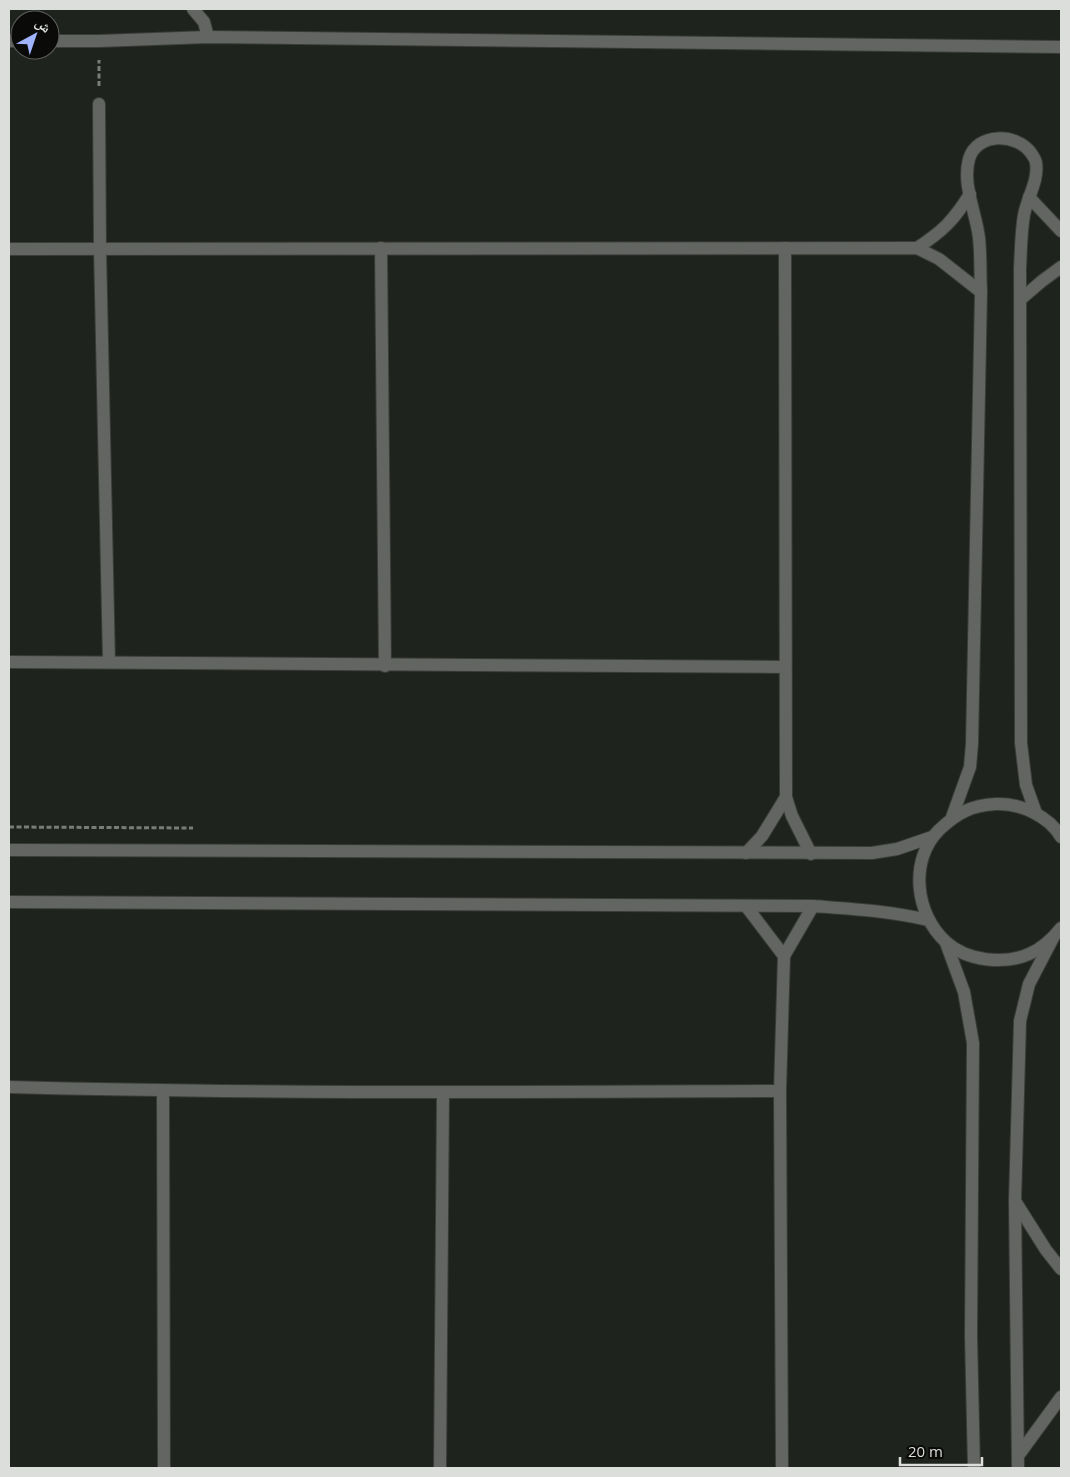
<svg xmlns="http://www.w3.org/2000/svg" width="1070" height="1477" font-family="'Open Sans','Noto Naskh Arabic',sans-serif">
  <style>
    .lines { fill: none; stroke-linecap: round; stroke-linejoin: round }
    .minor-casing { stroke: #393d37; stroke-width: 14 }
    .path { stroke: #797d78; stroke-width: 3; stroke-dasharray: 5 2.5; stroke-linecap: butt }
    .minor { stroke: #626562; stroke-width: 12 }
  </style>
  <rect width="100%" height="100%" fill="#1f231d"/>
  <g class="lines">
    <defs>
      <g id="minor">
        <path d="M193,9l11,13 4,15"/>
        <path d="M9,41h11"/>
        <path d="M50,41h49l109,-4 853,10"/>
        <path d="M99,104l1,145 9,413"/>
        <path d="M1029,197l32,34"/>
        <path d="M381,248l4,418"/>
        <path d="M785,248l1,549 6,19 19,38"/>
        <path d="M917,248c26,-17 37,-28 53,-54"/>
        <path d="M9,249l908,-1 22,11 42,33"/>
        <path d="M1021,299l21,-18 19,-14"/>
        <path d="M9,662l776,5"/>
        <path d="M952,817l18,-50 2,-23 9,-452c-1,-18 0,-36 -2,-54 -3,-26 -17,-53 -10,-79 8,-27 48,-26 62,-6 2,3 5,7 5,10 3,17 -9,35 -12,52 -3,17 -3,35 -4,53l1,475 5,42 10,28"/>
        <path d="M1061,837c-12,-21 -41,-34 -65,-33 -24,1 -39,9 -57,26 -30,30 -24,84 7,112 21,19 58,23 83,12 12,-5 24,-16 32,-26"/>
        <path d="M9,850l863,3 25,-4 35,-12"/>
        <path d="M746,853l16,-17 24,-39"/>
        <path d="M9,902l804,4c40,3 77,5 115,14"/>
        <path d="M746,906l38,50"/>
        <path d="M946,943l18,49 9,51 -2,293 3,132"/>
        <path d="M9,1087c257,7 514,5 771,4"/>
        <path d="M163,1091l1,377"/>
        <path d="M1015,1201l31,49 15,19"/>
        <path d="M1018,1456l43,-59"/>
        <path d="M440,1468l3,-375"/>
        <path d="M782,1468l-2,-377 4,-135 29,-50"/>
        <path d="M1018,1468l-3,-267 5,-180 9,-37 24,-46"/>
      </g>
    </defs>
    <use href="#minor" class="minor-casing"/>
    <g class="path">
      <path d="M99,86v-26"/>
      <path d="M9,827l184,1"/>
    </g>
    <use href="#minor" class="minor"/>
  </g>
  <rect width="1070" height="1477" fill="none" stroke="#dbdeda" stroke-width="20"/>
  <g transform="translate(35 35) rotate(40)"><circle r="24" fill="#0a0b09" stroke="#5e5f5d"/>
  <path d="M0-4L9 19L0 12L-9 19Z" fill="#a0b3fd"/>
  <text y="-8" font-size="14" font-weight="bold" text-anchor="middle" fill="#dbdeda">ش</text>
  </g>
  <path d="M900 1457v8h82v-8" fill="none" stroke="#dbdeda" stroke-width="2.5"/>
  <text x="908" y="1457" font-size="15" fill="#dbdeda" stroke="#0a0b09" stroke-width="4" paint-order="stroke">20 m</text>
</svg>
